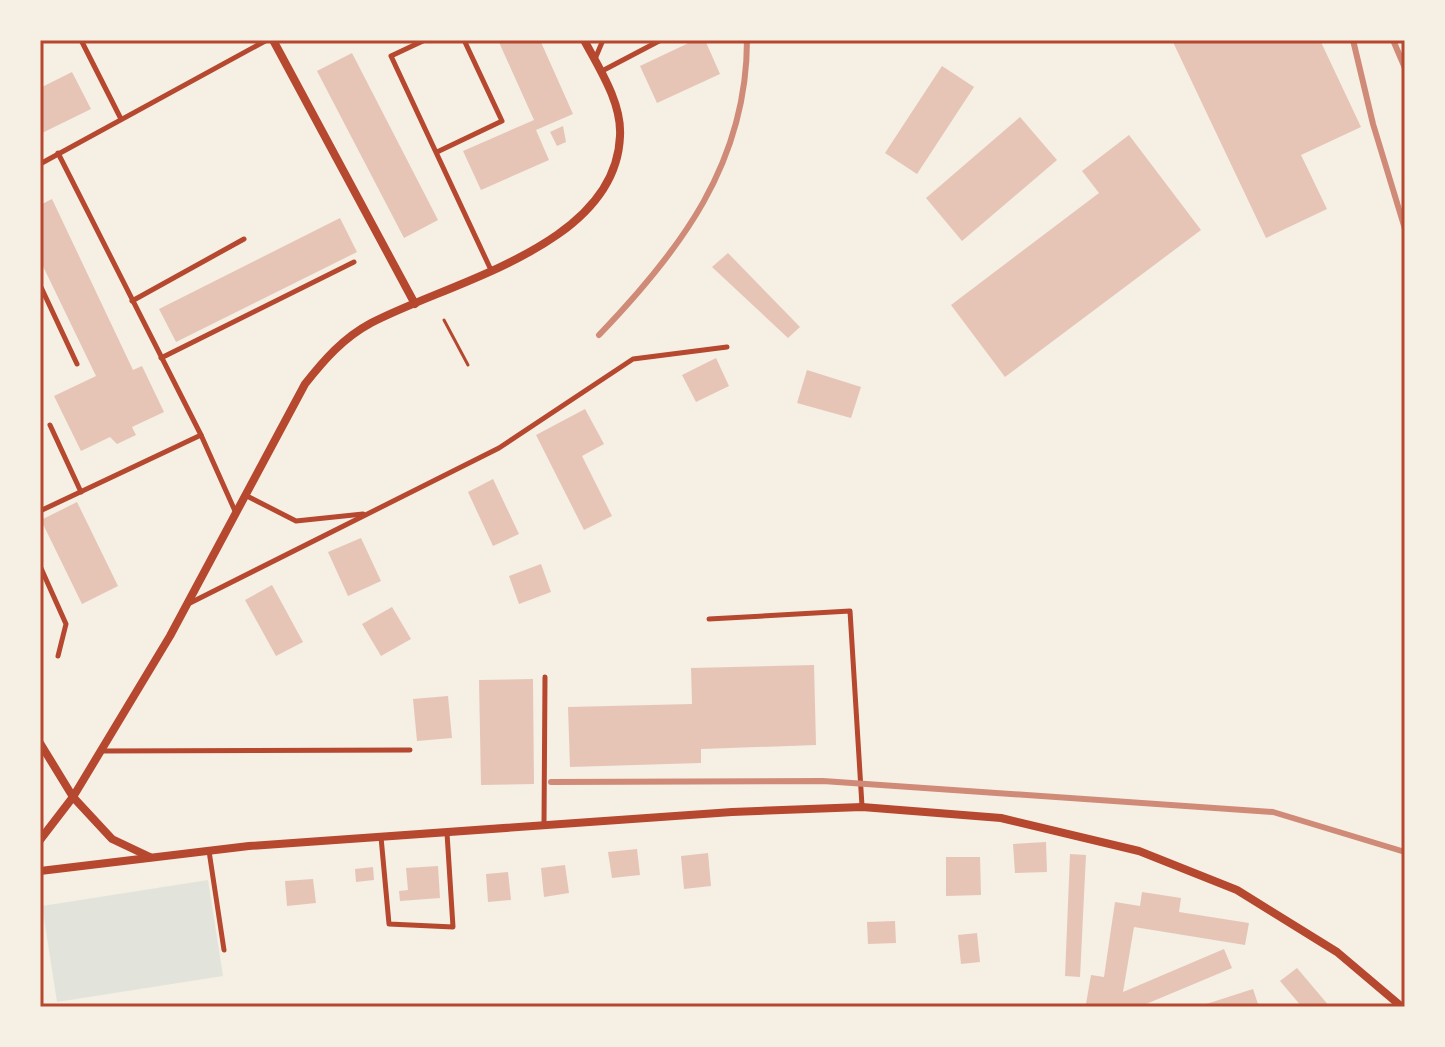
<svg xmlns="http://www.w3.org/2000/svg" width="1445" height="1047" font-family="'PT Sans Narrow',sans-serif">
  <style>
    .green { fill: #e2e4dc }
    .building { fill: #e6c5b7 }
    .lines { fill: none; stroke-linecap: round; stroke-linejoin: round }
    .path { stroke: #b5482f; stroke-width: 3 }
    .service { stroke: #b5482f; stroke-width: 5 }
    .minor { stroke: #b5482f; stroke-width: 8 }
    .rail { stroke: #cf8b77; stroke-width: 6 }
    .neatline { fill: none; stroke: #b5482f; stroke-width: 3 }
  </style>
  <rect width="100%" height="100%" fill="#f6efe4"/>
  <path class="green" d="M208,880l15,96 -166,26 -15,-96z"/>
  <g class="building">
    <path d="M498,40h42l33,74 -37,16 13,30 -68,30 -18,-39 71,-31z"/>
    <path d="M695,40h10l15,34 -63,29 -17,-37z"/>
    <path d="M1172,40h148l41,87 -60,28 26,54 -61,29z"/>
    <path d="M352,53l86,167 -34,18 -87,-167z"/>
    <path d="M942,66l32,21 -57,87 -32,-21z"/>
    <path d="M72,72l19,37 -51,25v-46z"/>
    <path d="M1020,117l37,43 -95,81 -36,-43z"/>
    <path d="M563,126l3,16 -9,4 -7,-14z"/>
    <path d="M1129,135l72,95 -196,147 -54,-72 148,-112 -17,-22z"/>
    <path d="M52,199l81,171 9,-4 22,46 -32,15 4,8 -19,9 -7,-7 -29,14 -27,-55 42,-20 -56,-116v-55z"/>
    <path d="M340,218l17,34 -181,90 -17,-33z"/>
    <path d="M728,253l72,74 -12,11 -76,-71z"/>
    <path d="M716,358l13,28 -33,16 -14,-27z"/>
    <path d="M807,370l54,17 -10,31 -54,-15z"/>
    <path d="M585,409l19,35 -22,12 30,60 -28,14 -48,-95z"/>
    <path d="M493,479l26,55 -26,12 -25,-54z"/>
    <path d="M77,502l41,84 -36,18 -41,-84z"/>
    <path d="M361,538l20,43 -33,15 -20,-44z"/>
    <path d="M541,564l10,28 -32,12 -10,-28z"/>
    <path d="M272,585l31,57 -27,14 -31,-56z"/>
    <path d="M392,607l19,32 -30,17 -19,-32z"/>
    <path d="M814,665l2,80 -115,4v14l-131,4 -2,-60 124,-3 -1,-36z"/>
    <path d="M533,679l1,105 -53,1 -2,-105z"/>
    <path d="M448,696l4,42 -35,3 -4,-42z"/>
    <path d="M1046,842l1,30 -32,1 -2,-29z"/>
    <path d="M637,849l3,26 -28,3 -4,-26z"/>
    <path d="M708,853l3,33 -27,3 -3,-33z"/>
    <path d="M1070,854l16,1 -6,122 -15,-1z"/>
    <path d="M946,857h34l1,38 -35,1z"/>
    <path d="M565,865l4,28 -25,4 -3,-29z"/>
    <path d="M438,866l2,32 -40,3 -1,-10 9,-1 -2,-22z"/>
    <path d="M373,867l1,13 -18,2 -1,-13z"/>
    <path d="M508,872l3,28 -23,2 -2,-28z"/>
    <path d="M313,879l3,24 -29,3 -2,-25z"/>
    <path d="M1142,892l39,6 -2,14 70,11 -4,22 -111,-18 -11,65 101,-43 8,19 -93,39 -53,-3 5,-29 13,2 11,-75 25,4z"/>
    <path d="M895,921l1,22 -28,1 -1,-22z"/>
    <path d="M977,933l3,29 -19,2 -3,-29z"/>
    <path d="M1297,968l33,39h-28l-22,-26z"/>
    <path d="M1253,989l5,15 -58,3v-1z"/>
  </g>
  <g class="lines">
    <path class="path" d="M444,320l24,45"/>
    <g class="service">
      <path d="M81,40l40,79"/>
      <path d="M425,40l-34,16 100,214"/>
      <path d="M595,59l8,-19"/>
      <path d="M602,71l59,-31"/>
      <path d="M437,152l65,-31 -38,-81"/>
      <path d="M40,164l227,-124"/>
      <path d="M40,285l37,79"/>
      <path d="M132,301l112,-62"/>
      <path d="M161,358l193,-96"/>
      <path d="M50,425l31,67"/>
      <path d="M201,435l34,76"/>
      <path d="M247,496l49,25 67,-7"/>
      <path d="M40,511l161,-76 -143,-282"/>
      <path d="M40,566l26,58 -8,32"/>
      <path d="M188,604l311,-156 134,-89 94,-12"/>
      <path d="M709,619l141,-8 12,195"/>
      <path d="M100,751l310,-1"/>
      <path d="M544,825l1,-148"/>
      <path d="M381,837l8,87 64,3 -6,-94"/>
      <path d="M209,851l15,99"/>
    </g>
    <g class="minor">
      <path d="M273,40l142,264"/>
      <path d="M40,743l33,54 39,42 38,18"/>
      <path d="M40,840l33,-43 97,-161 135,-252c19,-24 38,-46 66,-61 80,-42 245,-77 249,-187 2,-33 -21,-68 -36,-96"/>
      <path d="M40,871l209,-25 483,-34 130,-5 139,11 138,33 98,39 100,62 65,55"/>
    </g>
    <g class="rail">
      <path d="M1353,40l20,84 32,105"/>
      <path d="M1393,40l12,28"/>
      <path d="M599,335c81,-84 148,-172 148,-295"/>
      <path d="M551,782l272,-1 450,31 132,40"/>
    </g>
  </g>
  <rect width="1445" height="1047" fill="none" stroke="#f6efe4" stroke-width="84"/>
  <rect x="42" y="42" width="1361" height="963" class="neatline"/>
</svg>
